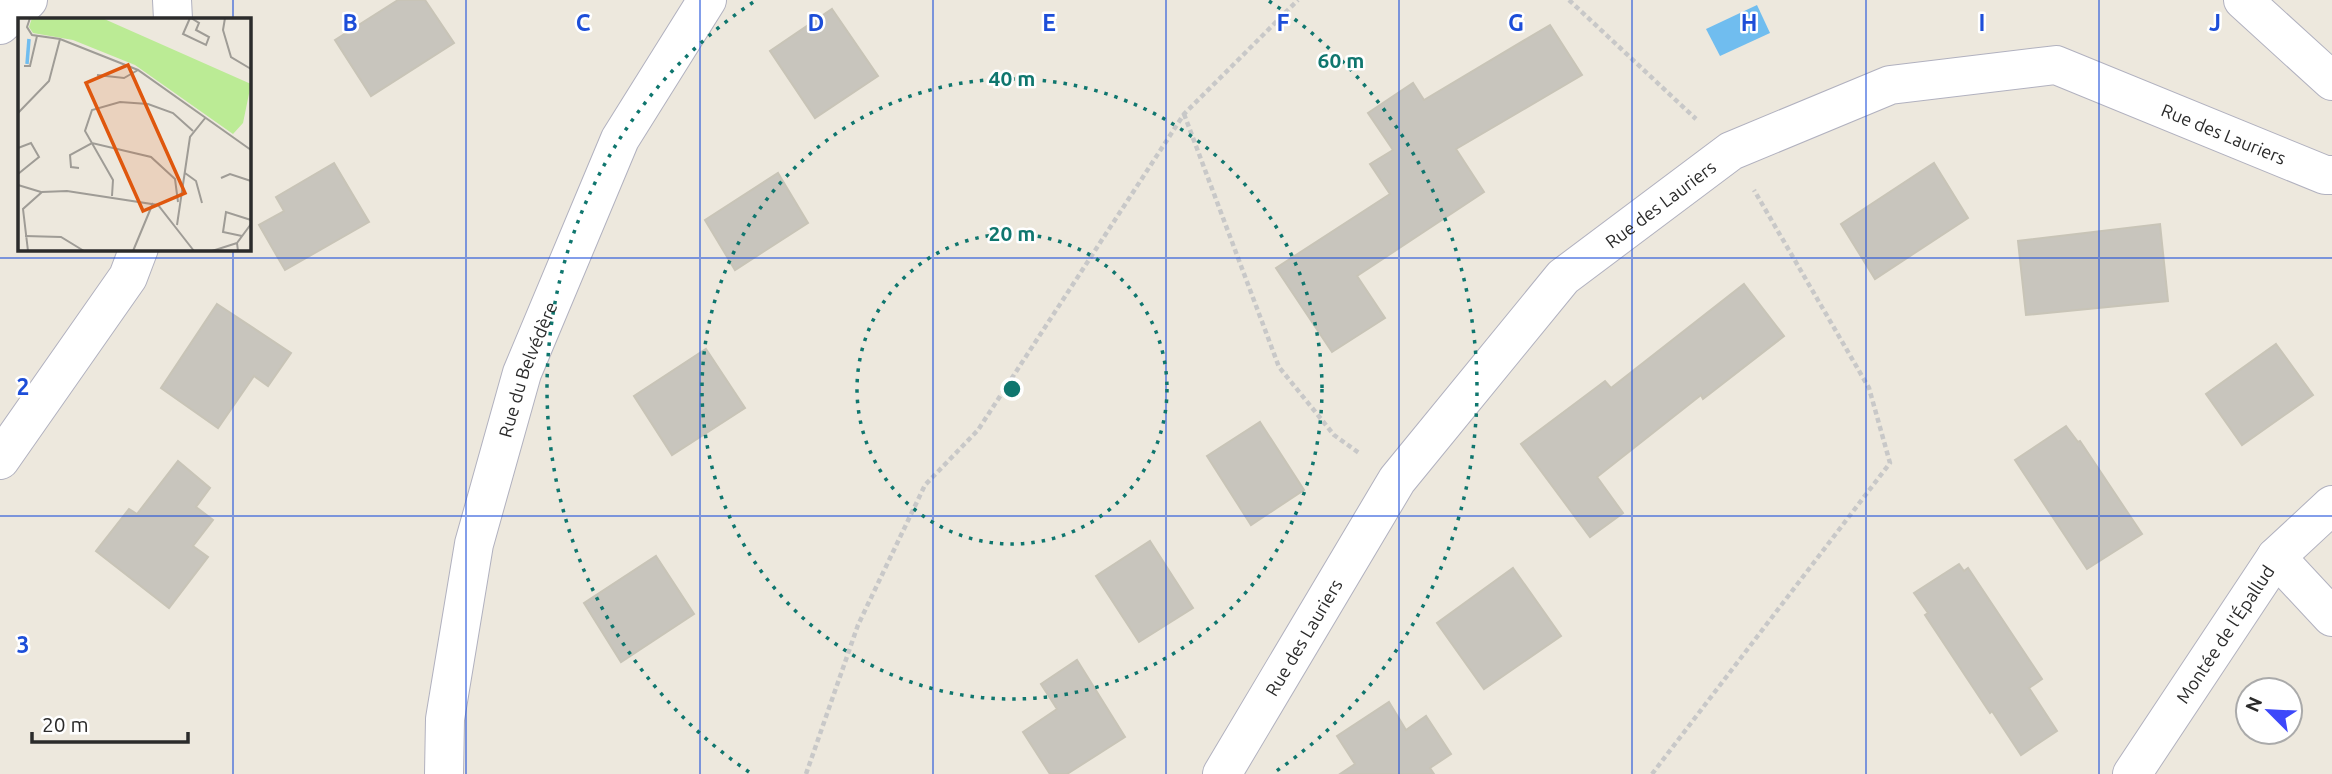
<svg xmlns="http://www.w3.org/2000/svg" width="2332" height="774" font-family="Ubuntu,sans-serif">
  <style>
    .water { fill: #70bdef }
    .building { fill: #c8c5bd; stroke: #c8c4b7; stroke-width: 2 }
    .lines { fill: none; stroke-linecap: round; stroke-linejoin: round }
    .minor-casing { stroke: #b1b1bf; stroke-width: 40 }
    .path { stroke: #c8c8c8; stroke-width: 4.5; stroke-dasharray: 5 3.5; stroke-linecap: butt }
    .minor { stroke: #fff; stroke-width: 38 }
    .grid { fill: none; stroke: #1d4ed8; stroke-width: 2; stroke-opacity: 0.55 }
    .ring { fill: none; stroke: #0f766e; stroke-width: 3.5; stroke-dasharray: 3.5 7 }
    .labels { text-anchor: middle; dominant-baseline: central; stroke-width: 5; stroke-linejoin: round; paint-order: stroke }
    .street-label { font-size: 18px; fill: #2b2b2b; stroke: #fff }
    .inset-river { fill: none; stroke: #70bdef; stroke-width: 3.5 }
    .inset-road { fill: none; stroke: #9f9c96; stroke-width: 2 }
    .view { fill: #df570e; fill-opacity: 0.15; stroke: #df570e; stroke-width: 3.5 }
    .inset-edge { fill: none; stroke: #2b2b2b; stroke-width: 3.5 }
    .grid-label { font-size: 23px; text-anchor: middle; font-weight: bold; fill: #1d4ed8; stroke: #fff; stroke-width: 5; stroke-linejoin: round; paint-order: stroke }
    .centre { fill: #0f766e; stroke: #fff; stroke-width: 3.5 }
    .ring-label { font-size: 21px; text-anchor: middle; font-weight: bold; fill: #0f766e; stroke: #fff; stroke-width: 5; stroke-linejoin: round; paint-order: stroke }
  </style>
  <rect width="100%" height="100%" fill="#ede8dd"/>
  <path class="water" d="M1757,5l13,28 -50,23 -14,-27z"/>
  <g class="building">
    <path d="M398,0h27l29,43 -83,53 -36,-56z"/>
    <path d="M832,9l46,67 -63,42 -45,-67z"/>
    <path d="M1550,25l32,50 -126,74 28,43 -127,84 28,42 -53,34 -56,-84 114,-74 -20,-30 23,-14 -25,-37 45,-30 11,17z"/>
    <path d="M334,163l35,59 -84,48 -26,-45 25,-14 -8,-14z"/>
    <path d="M1934,163l34,55 -93,61 -34,-55z"/>
    <path d="M778,173l30,50 -73,47 -30,-50z"/>
    <path d="M2160,224l8,77 -142,14 -8,-74z"/>
    <path d="M1744,284l40,52 -81,63 -2,-4 -104,82 26,36 -33,24 -69,-93 84,-63 6,7z"/>
    <path d="M217,304l74,49 -23,33 -14,-10 -36,52 -57,-40z"/>
    <path d="M2276,344l37,51 -71,50 -36,-51z"/>
    <path d="M706,349l39,59 -73,47 -38,-59z"/>
    <path d="M1260,422l44,68 -53,35 -44,-69z"/>
    <path d="M2066,426l12,16 2,-1 62,93 -55,35 -72,-109z"/>
    <path d="M178,461l32,27 -14,19 17,13 -20,26 15,11 -39,51 -73,-57 33,-42 8,5z"/>
    <path d="M1150,541l43,67 -54,34 -43,-66z"/>
    <path d="M656,556l38,58 -73,48 -37,-59z"/>
    <path d="M1959,564l5,7 4,-3 74,111 -13,9 28,43 -36,24 -29,-44 -2,2 -65,-98 3,-2 -14,-20z"/>
    <path d="M1513,568l48,68 -77,53 -47,-66z"/>
    <path d="M1077,660l48,77 -58,37h-17l-27,-42 34,-23 -16,-25z"/>
    <path d="M1389,702l17,28 20,-14 25,38 -21,14 4,6h-94l15,-10 -18,-28z"/>
  </g>
  <g class="lines">
    <defs>
      <g id="minor">
        <path d="M172,0l1,19"/>
        <path d="M2243,0l89,81"/>
        <path d="M0,25l28,-25"/>
        <path d="M0,460l128,-183 11,-29"/>
        <path d="M2276,557l56,60"/>
        <path id="s1" d="M444,774l1,-55 29,-175 48,-171 98,-234 87,-139"/>
        <path id="s2" d="M1222,774l175,-294 166,-203 168,-126 159,-66 166,-20 269,110h7"/>
        <path id="s3" d="M2132,774l144,-217 56,-52"/>
      </g>
    </defs>
    <use href="#minor" class="minor-casing"/>
    <g class="path">
      <path d="M1569,0l127,119"/>
      <path d="M1184,114l95,253 55,68 25,18"/>
      <path d="M806,774l52,-149 67,-140 53,-55 206,-316 114,-114"/>
      <path d="M1652,774l238,-311 -21,-75 -115,-198"/>
    </g>
    <use href="#minor" class="minor"/>
  </g>
  <path class="grid" d="M233,0v19M466,0v774M700,0v774M933,0v774M1166,0v774M1399,0v774M1632,0v774M1866,0v774M2099,0v774M233,248v526M0,258h2332M0,516h2332"/>
  <g class="ring">
    <circle cx="1012" cy="389" r="155"/>
    <circle cx="1012" cy="389" r="310"/>
    <path d="M749 772A465 465 0 0 1 755 1M1269 1A465 465 0 0 1 1275 772"/>
  </g>
  <g class="labels">
    <g class="street-label">
      <text stroke="none"><textPath href="#s2" startOffset="1335">Rue des Lauriers</textPath></text>
      <text stroke="none"><textPath href="#s2" startOffset="726">Rue des Lauriers</textPath></text>
      <text stroke="none"><textPath href="#s1" startOffset="415">Rue du Belvédère</textPath></text>
      <text stroke="none"><textPath href="#s3" startOffset="168">Montée de l'Épallud</textPath></text>
      <text stroke="none"><textPath href="#s2" startOffset="159">Rue des Lauriers</textPath></text>
    </g>
  </g>
  <g transform="translate(18 18)">
    <rect width="233" height="233" fill="#ede8dd"/>
    <path d="M14,0h70l149,66 -8,39 -10,11 -98,-69 -62,-25 -40,-7 -4,-6z" fill="#bbeb95"/>
    <path class="inset-river" d="M9,46l2,-25"/>
    <path class="inset-road" d="M12,0l-3,9 5,8 28,4 78,31 113,80M172,0l-7,16 23,11 3,-8 -13,-7 3,-7 -8,-5M207,0l-2,12 8,27 20,12M6,48h6l7,-30M79,57l27,3 14,-8M0,95l31,-32 11,-42M0,130l13,-5 8,14 -21,17M61,150l-8,-1 -1,-12 22,-12 59,14 24,22 3,23M167,155l11,8 6,22M203,160l9,-4 21,7M0,167l23,7M94,178l1,-16 -28,-49 7,-21 28,-8 28,2 25,9 20,18M159,207l13,-88 16,-20M7,218l36,1 23,14M224,218l-19,-4 3,-20 25,8M10,233l-5,-42 19,-17 25,-1 91,14 36,46M115,233l20,-48M194,233l25,-8M220,233l-1,-8 14,-19"/>
    <path class="view" d="M110,47l57,128 -42,18 -57,-128z"/>
    <rect width="233" height="233" class="inset-edge"/>
  </g>
  <g class="grid-label">
    <text x="350" y="31">B</text>
    <text x="583" y="31">C</text>
    <text x="816" y="31">D</text>
    <text x="1049" y="31">E</text>
    <text x="1283" y="31">F</text>
    <text x="1516" y="31">G</text>
    <text x="1749" y="31">H</text>
    <text x="1982" y="31">I</text>
    <text x="2215" y="31">J</text>
    <text x="23" y="395">2</text>
    <text x="23" y="653">3</text>
  </g>
  <circle cx="1012" cy="389" r="10" class="centre"/>
  <g class="ring-label">
    <text x="1341" y="68">60 m</text>
    <text x="1012" y="86">40 m</text>
    <text x="1012" y="241">20 m</text>
  </g>
  <g transform="translate(2269 711) rotate(294)"><circle r="33" fill="#ffffff" stroke="#aaaaaa" stroke-width="2"/>
  <path d="M0-5L12 26L0 18L-12 26Z" fill="#3d48fa"/>
  <text y="-10" font-size="19" font-weight="bold" text-anchor="middle" fill="#2b2b2b">N</text>
  </g>
  <path d="M32 732v10h156v-10" fill="none" stroke="#2b2b2b" stroke-width="3.5"/>
  <text x="42" y="732" font-size="21" fill="#2b2b2b" stroke="#ffffff" stroke-width="5" paint-order="stroke">20 m</text>
</svg>
